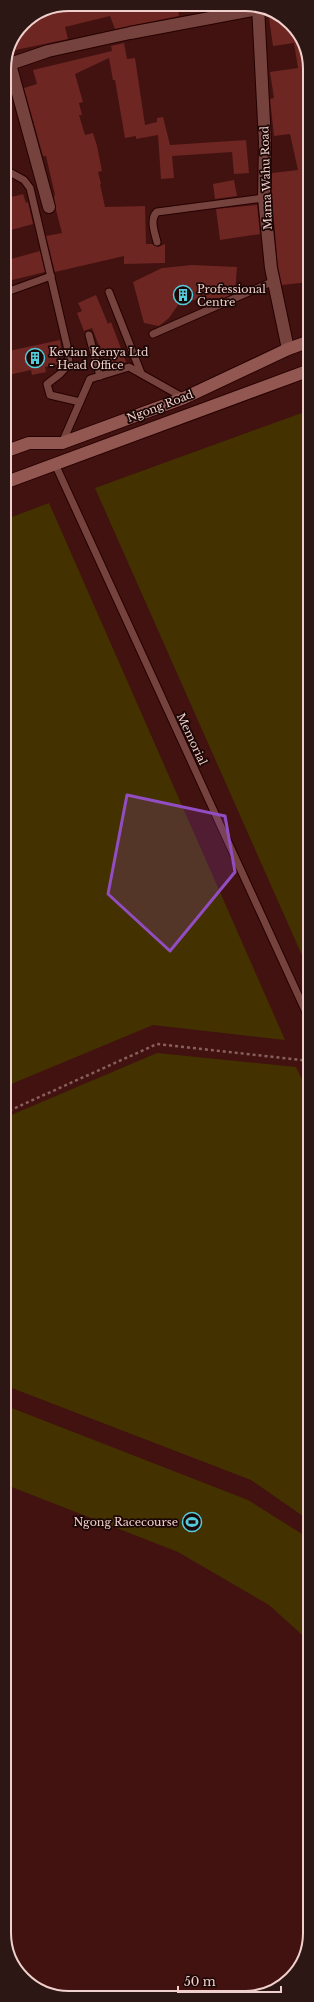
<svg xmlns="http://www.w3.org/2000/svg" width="314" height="2002" font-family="'Libre Baskerville',serif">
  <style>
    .green { fill: #443100 }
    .building { fill: #6d2622 }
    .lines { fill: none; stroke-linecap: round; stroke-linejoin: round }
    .lane-casing { stroke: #250000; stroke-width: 9 }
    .street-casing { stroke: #250000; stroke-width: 14 }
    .secondary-casing { stroke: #250000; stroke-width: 14 }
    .path { stroke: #885f5c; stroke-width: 2.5; stroke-dasharray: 3 3; stroke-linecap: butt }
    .lane { stroke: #76423d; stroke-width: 7 }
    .street { stroke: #76423d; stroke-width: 12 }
    .secondary { stroke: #935751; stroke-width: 12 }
    .marked { fill: #924dc2; fill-opacity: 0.2; stroke: #924dc2; stroke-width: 3; stroke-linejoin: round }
    .labels { text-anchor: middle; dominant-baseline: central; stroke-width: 3.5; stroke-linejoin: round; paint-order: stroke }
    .street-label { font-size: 11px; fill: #f0d0cc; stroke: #1b0705 }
    .poi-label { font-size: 11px; fill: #f0d0cc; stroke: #1b0705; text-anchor: start }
    .rim { fill: none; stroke: #f0d0cc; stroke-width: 2 }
  </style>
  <rect width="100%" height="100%" fill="#411210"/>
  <g class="green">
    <path d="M310,410v541l-5,11 -210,-474z"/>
    <path d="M49,503l236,537 -132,-15 -149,62v-567z"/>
    <path d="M157,1053l139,14 14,29v425l-59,-41 -247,-95v-267z"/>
    <path d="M4,1405l244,95 62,39v103l-41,-37 -91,-53 -174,-68z"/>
  </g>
  <g class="building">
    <path d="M69,4l87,1 1,2 20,-2 2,11 -64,13 -5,-13 -45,11 3,12 -57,12 12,-28 41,-13 -1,-3z"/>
    <path d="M268,11l26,15 16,39v217l-28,3 -4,-18 -6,-69v-25l26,-3 -8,-36 -16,2 -4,-37 4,-1 -4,-26 28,-4 -4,-25 -21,3z"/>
    <path d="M124,43l3,16 8,-1 10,67 12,-3v-4l6,-1 7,28 76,-5 3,33 -15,1 -2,-22 -60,4 2,22 -13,1 -3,-44 -22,4v-3l-11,2 -10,-58h-2l-4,-22 -34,16 8,28 -4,1 3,12h-3l6,20 8,-2 4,13 5,25 -4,1 3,12h-1l5,23 40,-1 1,38h6l6,3 7,-3v19l-41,1v-8l-69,16 -9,-36 16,-3 -6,-23 -2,-14 1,-1 -9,-39h-3l-19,-68 13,-4 -4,-14 79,-19 -1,-5z"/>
    <path d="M234,180l3,16 -22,3 -2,-15z"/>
    <path d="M23,194l3,9 2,-1 5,22 -29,8v-33z"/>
    <path d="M257,205l3,29 -40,6 -4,-31z"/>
    <path d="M40,251l5,21 -41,10v-21z"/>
    <path d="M192,265l45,2 -2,26 -11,5 -27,1 -19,6 -9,13 -10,8 -15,-3 -11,-41 29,-14z"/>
    <path d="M96,295l12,29 3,-2 15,40 -18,6 -16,-40 -8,3 -7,-18 5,-2 -4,-8z"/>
    <path d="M60,340l3,23 -18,4 1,5 -14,3 -1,-5 -27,6v-24z"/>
  </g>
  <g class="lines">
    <defs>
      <g id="lane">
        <path d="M4,169l20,11 6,8 38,162 1,14 -9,10 -13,10 3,11 30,7"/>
        <path d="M157,242c-2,-9 -8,-23 0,-30l107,-14"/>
        <path d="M109,292l32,81"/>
        <path d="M4,293l47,-17"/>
        <path d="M153,334l121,-53"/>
        <path d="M89,335l11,41"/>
        <path d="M62,443l28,-64 39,-12 55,31"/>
        <path d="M55,464l255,557"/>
      </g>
      <g id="street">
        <path d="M258,6l7,136 -1,56 7,70 17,81"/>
        <path d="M49,207l-39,-143 38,-13 82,-18 128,-24"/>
      </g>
      <g id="secondary">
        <path d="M4,452l25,-9h33l122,-45 104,-49 22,-8"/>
        <path d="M4,483l306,-113"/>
      </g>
    </defs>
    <use href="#lane" class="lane-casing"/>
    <use href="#street" class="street-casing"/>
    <use href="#secondary" class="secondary-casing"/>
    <path class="path" d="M4,1113l153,-69 153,17"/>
    <use href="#lane" class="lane"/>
    <use href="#street" class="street"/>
    <use href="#secondary" class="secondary"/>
  </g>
  <path class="marked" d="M127,795l98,21 10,56 -65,79 -62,-57z"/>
  <defs>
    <symbol id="building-ring" viewBox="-11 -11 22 22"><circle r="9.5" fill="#1b0705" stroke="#53cbda" stroke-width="1.5"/><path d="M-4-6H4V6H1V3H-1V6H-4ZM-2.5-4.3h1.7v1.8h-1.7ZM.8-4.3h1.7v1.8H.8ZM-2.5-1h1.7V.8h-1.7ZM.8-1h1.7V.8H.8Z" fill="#53cbda"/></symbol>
    <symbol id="stadium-ring" viewBox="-11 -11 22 22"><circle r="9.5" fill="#1b0705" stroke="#53cbda" stroke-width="1.5"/><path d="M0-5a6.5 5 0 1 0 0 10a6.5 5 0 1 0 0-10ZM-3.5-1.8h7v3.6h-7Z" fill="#53cbda"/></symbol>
  </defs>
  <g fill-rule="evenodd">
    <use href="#building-ring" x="172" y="284" width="22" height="22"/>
    <use href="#building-ring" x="24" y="347" width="22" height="22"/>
    <use href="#stadium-ring" x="181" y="1511" width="22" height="22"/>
  </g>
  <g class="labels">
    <g class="street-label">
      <text transform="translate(266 178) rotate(-92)">Mama Wahu Road</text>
      <text transform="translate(160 406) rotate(-21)">Ngong Road</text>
      <text transform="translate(192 739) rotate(65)">Memorial</text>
    </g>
    <g class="poi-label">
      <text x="197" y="289">Professional<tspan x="197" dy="13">Centre</tspan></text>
      <text x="49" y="352">Kevian Kenya Ltd<tspan x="49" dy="13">- Head Office</tspan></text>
      <text x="178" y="1522" text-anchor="end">Ngong Racecourse</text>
    </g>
  </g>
  <path d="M0 0H314V2002H0ZM69 11H245A58 58 0 0 1 303 69V1933A58 58 0 0 1 245 1991H69A58 58 0 0 1 11 1933V69A58 58 0 0 1 69 11Z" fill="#2c1715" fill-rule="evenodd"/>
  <path class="rim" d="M69 11H245A58 58 0 0 1 303 69V1933A58 58 0 0 1 245 1991H69A58 58 0 0 1 11 1933V69A58 58 0 0 1 69 11Z"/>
  <path d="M178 1986v6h103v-6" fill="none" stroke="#f0d0cc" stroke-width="2"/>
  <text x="184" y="1986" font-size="12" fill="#f0d0cc" stroke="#1b0705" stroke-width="3" paint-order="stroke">50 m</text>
</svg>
